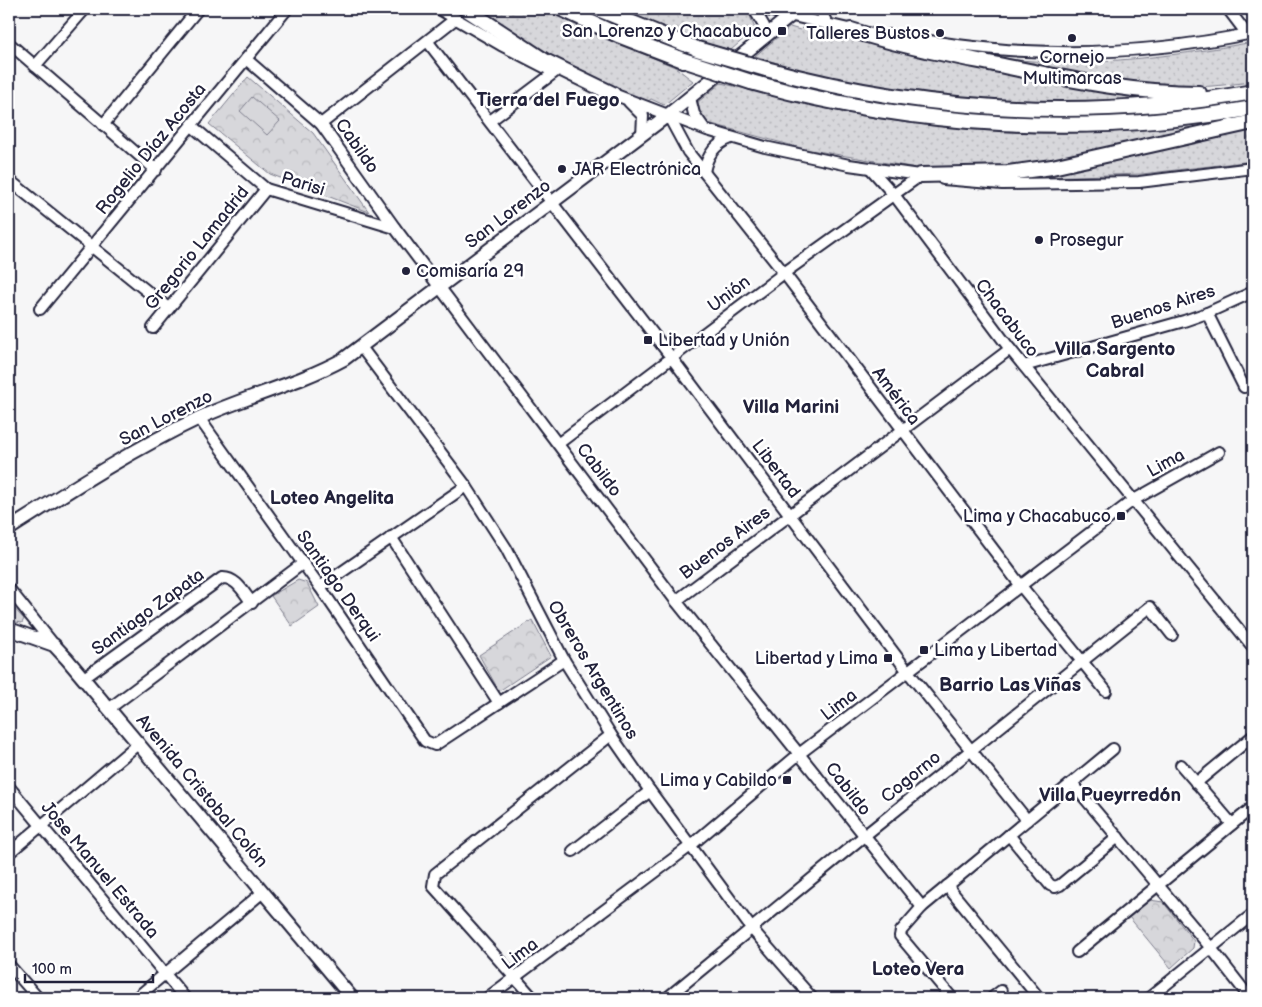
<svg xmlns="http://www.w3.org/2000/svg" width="1262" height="1007" font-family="'Balsamiq Sans',sans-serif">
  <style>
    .grass { fill: url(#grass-dots); stroke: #7c7c8b }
    .forest { fill: url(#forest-crowns); stroke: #7c7c8b }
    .garden { fill: #d7d7db; stroke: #7c7c8b }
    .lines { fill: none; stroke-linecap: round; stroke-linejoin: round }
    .minor-casing { stroke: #22223b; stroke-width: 14 }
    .major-casing { stroke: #22223b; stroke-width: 16 }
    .highway-casing { stroke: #22223b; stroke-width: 18 }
    .minor { stroke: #fff; stroke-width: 10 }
    .major { stroke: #fff; stroke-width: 12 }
    .highway { stroke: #fff; stroke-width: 14 }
    .highway-bridge-casing { stroke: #22223b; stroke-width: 18; stroke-linecap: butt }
    .highway-bridge { stroke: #fff; stroke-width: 14 }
    .poi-dot { fill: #22223b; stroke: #fff; stroke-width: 2 }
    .labels { text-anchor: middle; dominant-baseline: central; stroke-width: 5; stroke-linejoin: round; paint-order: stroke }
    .poi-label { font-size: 18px; fill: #22223b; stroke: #fff; text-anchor: end }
    .street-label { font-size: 18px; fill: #22223b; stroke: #fff }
    .neighbourhood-label { font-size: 19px; font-weight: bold; fill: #22223b; stroke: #fff }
  </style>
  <defs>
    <pattern id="grass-dots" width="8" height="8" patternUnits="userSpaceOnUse" patternTransform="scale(1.25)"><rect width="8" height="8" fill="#d7d7db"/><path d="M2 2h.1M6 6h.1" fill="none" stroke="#b8b8bd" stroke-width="1.8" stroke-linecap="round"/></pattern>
    <pattern id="forest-crowns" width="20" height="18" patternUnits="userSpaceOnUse" patternTransform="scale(1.25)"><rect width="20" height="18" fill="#d7d7db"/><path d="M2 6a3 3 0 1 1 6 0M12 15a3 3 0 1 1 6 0" fill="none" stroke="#b8b8bd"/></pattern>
  </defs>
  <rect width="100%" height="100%" fill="#f6f6f7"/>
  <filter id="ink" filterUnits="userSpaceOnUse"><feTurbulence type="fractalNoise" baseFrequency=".02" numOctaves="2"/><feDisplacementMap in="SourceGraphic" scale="10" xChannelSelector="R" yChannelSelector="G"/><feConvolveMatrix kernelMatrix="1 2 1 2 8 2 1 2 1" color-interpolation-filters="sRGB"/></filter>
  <g filter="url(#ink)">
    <g class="grass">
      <path d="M472,9h71l72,33 60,25 18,14 -29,24 -13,-6 -4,3 -98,-43z"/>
      <path d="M618,9h123l12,4 -3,3 5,13 -24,21 -27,-7z"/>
      <path d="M790,27l10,3 3,-3 340,70c-12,6 -33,3 -48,4 -114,4 -232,-9 -340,-45z"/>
      <path d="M1253,42v40c-30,3 -61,7 -92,5 -58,-4 -116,-19 -173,-31 81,14 184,1 265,-14z"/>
      <path d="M721,83c42,10 84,22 126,30 133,25 273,28 406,2v4l-211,47 -119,3 -118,-20 -97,-26 -9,-13 -1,-8z"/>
      <path d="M1253,127v34l-111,13 -134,4z"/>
    </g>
    <g class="forest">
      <path d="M248,77l65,56 56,79 -99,-38 -61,-50z"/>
      <path d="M298,580l9,3 12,24 -27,19 -21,-30z"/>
      <path d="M9,603l15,16 -2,4 -13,-2z"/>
      <path d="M532,620l19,36 -52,35 -20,-36z"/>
      <path d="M1150,900l13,2 31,39 -1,7 -22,20 -42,-51z"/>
    </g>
    <path class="garden" d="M252,97l28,24 -13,14 -27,-24z"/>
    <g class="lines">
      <defs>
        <g id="minor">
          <path d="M439,9l62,36 49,25"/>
          <path d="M754,9l10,17 -4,15"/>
          <path d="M763,9l94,22"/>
          <path d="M820,9l8,17"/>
          <path d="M1228,9l19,25"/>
          <path d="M889,35c45,7 91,14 136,16 76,4 154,-3 228,-18"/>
          <path d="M428,42l243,315 238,316 118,147"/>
          <path d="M11,45l145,125"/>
          <path d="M246,59l75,65 74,104 281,373 246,306"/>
          <path d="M35,66l50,-57"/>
          <path d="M608,92l99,38 58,17 84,18 77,11"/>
          <path d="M690,98l4,16 10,14"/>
          <path d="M629,102l14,14 -1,19"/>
          <path d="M668,115l20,37 96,121 237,313 85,105"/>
          <path d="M490,121l65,-49"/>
          <path d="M321,124l134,-105"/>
          <path d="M103,125l95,-116"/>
          <path d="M192,126l74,63 129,39"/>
          <path d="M871,169l24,27 115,153 243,298"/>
          <path d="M704,172c3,-17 11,-28 27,-34"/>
          <path d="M943,179l59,5 137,-2 114,-14"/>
          <path d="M9,180l159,128"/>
          <path d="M40,309l247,-300"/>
          <path d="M1207,313l37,74"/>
          <path d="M153,328l113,-139"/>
          <path d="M361,347l105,139 40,62 58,112 47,75 39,56 102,138 60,69"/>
          <path d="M1024,366l160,-45 23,-8 46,-21"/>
          <path d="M199,418l121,169 105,154 10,4 129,-85"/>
          <path d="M559,443l225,-170 137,-98"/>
          <path d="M391,537l108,166"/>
          <path d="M320,587l146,-101"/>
          <path d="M9,589l45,56"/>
          <path d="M676,601l334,-252"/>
          <path d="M84,678l138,-100c14,-1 22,15 30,25"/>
          <path d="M110,708l192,-144"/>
          <path d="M1181,765l51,59"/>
          <path d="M1072,783l139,165 39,50"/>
          <path d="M1196,783l57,-47"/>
          <path d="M9,787l176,211"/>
          <path d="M1009,835l41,50 5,2 5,-2 58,-48"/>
          <path d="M573,851l77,-60"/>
          <path d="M9,853l130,-110"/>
          <path d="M947,886l92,112"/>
          <path d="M1077,952l176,-145"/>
          <path d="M9,965l29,33"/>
          <path d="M136,998l127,-106"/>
          <path d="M487,998l202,-151 110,-93 333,-253 87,-49"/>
          <path d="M533,998l-100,-112 2,-12 176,-139"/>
          <path d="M667,998l197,-162 286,-229 22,28"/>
          <path d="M952,998l-52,-62 1,-5 21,-24 191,-158"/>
          <path d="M992,998l9,-7"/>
          <path d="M1149,998l104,-84"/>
        </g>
        <g id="major">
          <path d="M9,529c61,-39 124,-80 190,-111 48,-22 99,-34 145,-59l324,-244 131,-106"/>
          <path d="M9,629l45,16 13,14 285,339"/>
        </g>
        <g id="highway">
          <path d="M466,9l79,52 68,33"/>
          <path d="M562,9l56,26 65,25"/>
          <path d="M598,9l99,40"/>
          <path d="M851,30c49,16 99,25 148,35 69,14 130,28 200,28"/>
          <path d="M766,69c159,43 324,52 487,23"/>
          <path d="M751,82c162,45 336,56 502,26"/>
          <path d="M921,175l87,-2 44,-6 201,-45"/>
        </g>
      </defs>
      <use href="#minor" class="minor-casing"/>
      <use href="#major" class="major-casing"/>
      <use href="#highway" class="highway-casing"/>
      <use href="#minor" class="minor"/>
      <use href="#major" class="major"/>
      <use href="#highway" class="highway"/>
      <defs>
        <g id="highway-bridge">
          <path d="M697,49l69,20"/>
          <path d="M683,60l68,22"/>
        </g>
      </defs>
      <use href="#highway-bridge" class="highway-bridge-casing"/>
      <use href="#highway-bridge" class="highway-bridge"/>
    </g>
  </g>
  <g class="poi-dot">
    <rect x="777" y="26" width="10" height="10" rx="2.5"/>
    <circle cx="940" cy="33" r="5"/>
    <circle cx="1072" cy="38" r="5"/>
    <circle cx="562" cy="169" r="5"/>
    <circle cx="1039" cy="240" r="5"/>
    <circle cx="406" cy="271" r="5"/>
    <rect x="643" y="335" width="10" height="10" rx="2.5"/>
    <rect x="1116" y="511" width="10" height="10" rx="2.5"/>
    <rect x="919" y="645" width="10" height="10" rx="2.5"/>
    <rect x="883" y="653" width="10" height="10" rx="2.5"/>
    <rect x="782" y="775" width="10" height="10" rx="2.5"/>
  </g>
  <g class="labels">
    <g class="poi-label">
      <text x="772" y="31">San Lorenzo y Chacabuco</text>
      <text x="930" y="33">Talleres Bustos</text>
      <text x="1072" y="57" text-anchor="middle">Cornejo<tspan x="1072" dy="21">Multimarcas</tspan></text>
      <text x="572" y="169" text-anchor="start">JAR Electrónica</text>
      <text x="1049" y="240" text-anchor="start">Prosegur</text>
      <text x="416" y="271" text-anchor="start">Comisaría 29</text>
      <text x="658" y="340" text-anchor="start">Libertad y Unión</text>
      <text x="1111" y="516">Lima y Chacabuco</text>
      <text x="934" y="650" text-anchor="start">Lima y Libertad</text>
      <text x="878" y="658">Libertad y Lima</text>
      <text x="777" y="780">Lima y Cabildo</text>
    </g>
    <g class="street-label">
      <text transform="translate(357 146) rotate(55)">Cabildo</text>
      <text transform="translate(151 149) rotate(-51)">Rogelio Díaz Acosta</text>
      <text transform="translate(303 184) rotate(17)">Parisi</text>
      <text transform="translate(508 214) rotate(-37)">San Lorenzo</text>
      <text transform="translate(197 248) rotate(-51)">Gregorio Lamadrid</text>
      <text transform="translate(729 294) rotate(-37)">Unión</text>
      <text transform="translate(1163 307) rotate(-18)">Buenos Aires</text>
      <text transform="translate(1007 318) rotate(53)">Chacabuco</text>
      <text transform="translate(896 396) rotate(53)">América</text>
      <text transform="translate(166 418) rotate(-27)">San Lorenzo</text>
      <text transform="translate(1166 463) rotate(-29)">Lima</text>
      <text transform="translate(776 469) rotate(53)">Libertad</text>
      <text transform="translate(599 470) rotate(53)">Cabildo</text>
      <text transform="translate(725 543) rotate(-37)">Buenos Aires</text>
      <text transform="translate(338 586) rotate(55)">Santiago Derqui</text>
      <text transform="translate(148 612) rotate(-36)">Santiago Zapata</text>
      <text transform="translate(593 670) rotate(59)">Obreros Argentinos</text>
      <text transform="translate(839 705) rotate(-37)">Lima</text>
      <text transform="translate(911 777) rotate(-39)">Cogorno</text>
      <text transform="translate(848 789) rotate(52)">Cabildo</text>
      <text transform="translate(202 791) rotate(50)">Avenida Cristobal Colón</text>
      <text transform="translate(100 870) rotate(50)">Jose Manuel Estrada</text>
      <text transform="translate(520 954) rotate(-37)">Lima</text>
    </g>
    <g class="neighbourhood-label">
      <text x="548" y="100">Tierra del Fuego</text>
      <text x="1115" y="349">Villa Sargento<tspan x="1115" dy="22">Cabral</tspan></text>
      <text x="791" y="407">Villa Marini</text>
      <text x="332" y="498">Loteo Angelita</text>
      <text x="1010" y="685">Barrio Las Viñas</text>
      <text x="1110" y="795">Villa Pueyrredón</text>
      <text x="918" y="969">Loteo Vera</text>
    </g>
  </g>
  <rect width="1262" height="1007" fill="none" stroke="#fff" stroke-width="30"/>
  <rect x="15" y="15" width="1232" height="977" fill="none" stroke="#22223b" stroke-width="2" filter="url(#ink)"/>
  <path d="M25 974v8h128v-8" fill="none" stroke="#22223b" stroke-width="2.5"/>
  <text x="32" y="974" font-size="15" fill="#22223b" stroke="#ffffff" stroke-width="4" paint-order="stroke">100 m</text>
</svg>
